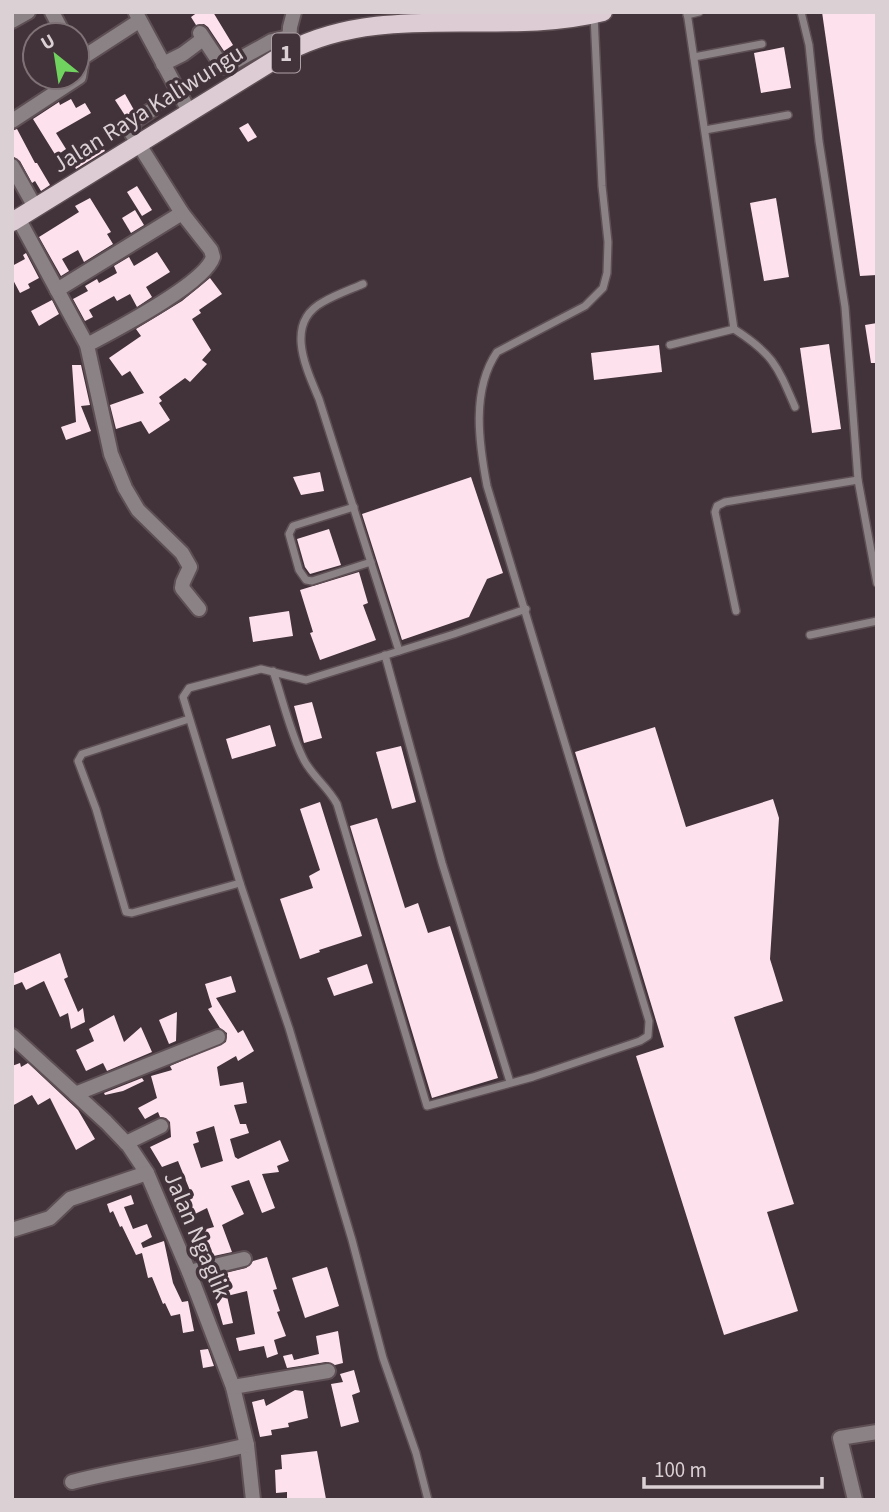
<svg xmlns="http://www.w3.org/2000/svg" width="889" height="1512" font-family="'Source Sans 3',sans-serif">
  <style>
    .building { fill: #fde2ed; fill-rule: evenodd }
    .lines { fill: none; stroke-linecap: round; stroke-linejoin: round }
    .service-casing { stroke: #5e4f55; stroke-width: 10 }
    .minor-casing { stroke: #5e4f55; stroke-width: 18 }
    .primary-casing { stroke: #5e4f55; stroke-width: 21 }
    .service { stroke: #8a8285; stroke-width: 7 }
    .minor { stroke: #8a8285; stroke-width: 14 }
    .primary { stroke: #ddccd3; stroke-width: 18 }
    .labels { text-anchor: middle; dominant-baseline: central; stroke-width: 7; stroke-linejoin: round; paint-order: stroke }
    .shield { fill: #423239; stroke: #ada1a6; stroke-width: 2 }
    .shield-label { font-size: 23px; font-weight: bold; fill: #dbd1d5 }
    .street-label { font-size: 24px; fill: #dbd1d5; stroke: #423239 }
  </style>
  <rect width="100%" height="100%" fill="#423239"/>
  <g class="building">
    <path d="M198,12h15l20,33 -9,6 -16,-24 -4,-3 -8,1 -5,-8z"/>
    <path d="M822,12h55v263l-17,1z"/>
    <path d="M784,47l7,41 -30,5 -7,-40z"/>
    <path d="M125,94l9,16 -8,7 -11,-17z"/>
    <path d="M71,99l5,9 9,-5 6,10 -35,20 10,16 -10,7 -23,-37 26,-17 1,3z"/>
    <path d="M248,123l9,14 -9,5 -9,-14z"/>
    <path d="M17,129l18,34h2l13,22 -9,6 -6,-10 -3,2 -12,-22 -8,-5v-25z"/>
    <path d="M98,139l7,12 -29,18 -8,-13z"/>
    <path d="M137,186l15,24 -10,6 -15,-24z"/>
    <path d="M90,198l21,34 -4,2 6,10 -29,18 -6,-12 -16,9 7,12 -8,5 -22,-39 40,-25 -4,-6z"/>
    <path d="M776,198l13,79 -25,4 -14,-78z"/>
    <path d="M135,210l9,15 -13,8 -9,-15z"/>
    <path d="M157,252l13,20 -24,15 6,10 -15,10 -7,-13 -13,7 -3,-5 -25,14 4,7 -8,4 -12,-22 15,-8 -3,-5 12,-7 2,4 18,-10 -3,-7 15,-9 5,9z"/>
    <path d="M26,253l13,25 -11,6 2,4 -10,5 -8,-15v-12l13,-7 -2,-4z"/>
    <path d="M210,278l12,16 -23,16 2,3 -9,6 19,31 -9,10 5,4 -17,18 -5,-4 -26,19 3,4 -3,2 11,17 -21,14 -8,-13 -25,8 -6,-24 34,-12 -14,-22 -8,5 -13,-18 32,-22 -5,-7 46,-28z"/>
    <path d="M52,300l7,14 -20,12 -8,-15z"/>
    <path d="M877,323v40h-6l-6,-38z"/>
    <path d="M829,344l12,85 -29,4 -12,-85z"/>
    <path d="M659,345l3,27 -68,8 -3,-27z"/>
    <path d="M72,365h9l9,40 -9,1 10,25 -25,9 -5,-13 15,-5z"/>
    <path d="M320,472l4,19 -23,4 -8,-18z"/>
    <path d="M471,477l32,96 -16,6 -18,38 -67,23 -40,-126z"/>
    <path d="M329,529l12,36 -31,9 -5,-7 -8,-28z"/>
    <path d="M359,572l9,31 -5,2 13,35 -56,20 -10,-27 3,-1 -13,-42z"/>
    <path d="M289,611l4,25 -40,6 -4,-25z"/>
    <path d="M312,702l10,36 -18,5 -10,-37z"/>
    <path d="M270,725l6,21 -44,13 -6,-20z"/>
    <path d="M655,727l31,100 87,-28 6,19 -9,141 13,42 -49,16 60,187 -27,8 31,99 -74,24 -88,-279 28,-9 -89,-295z"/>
    <path d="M401,746l15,56 -24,7 -16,-57z"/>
    <path d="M320,802l42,134 -43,14 1,2 -20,7 -20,-60 33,-11 -4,-12 11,-6 -20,-61z"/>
    <path d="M377,818l28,90 13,-5 10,30 22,-7 48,152 -66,20 -82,-272z"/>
    <path d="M60,953l8,24 -4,2 14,33 5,-4 2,14 -14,7 -3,-16 -8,4 -16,-36 -18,9 -4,-8 -10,4v-12z"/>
    <path d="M367,964l6,19 -39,13 -7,-18z"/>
    <path d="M231,976l5,16 -20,6 22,35 5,-3 11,21 -16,10 -2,-5 -19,11 3,19 23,-4 4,21 -13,2 6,19h6l3,9 -19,6 5,18 3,2 42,-19 9,21 -12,5 2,6 -17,2 13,34 -13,5 -13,-33 -18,6 13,28 -22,11 10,27 -32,7 -9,-26 23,-6 -7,-19 -18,9 -7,-13 11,-6 -15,-37 -16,6 -12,-20 21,-10 -1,-15 -4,-4 -6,-1 -2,-5 -13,7 -7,-11 19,-10 -6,-22 21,-6 -2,-4 56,-24 1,-9 -7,-5 -12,-19 4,-2 -7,-23zM214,1126l9,35 -22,7 -8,-24 6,-2 -3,-10z"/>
    <path d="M177,1012l-1,29 -7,3 -10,-24z"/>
    <path d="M114,1015l10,27 17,-15 11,25 -45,19 -4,-8 -17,8 -10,-21 18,-9 -5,-12z"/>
    <path d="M20,1063l1,4 7,-4 50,47 17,29 -19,11 -26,-52 -12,7 -6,-10 -20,11v-40z"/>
    <path d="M142,1078l2,3 -21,10 -18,4 -1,-2z"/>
    <path d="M131,1195l3,9 -10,3 9,22 14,-5 5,13 -11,6 2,5 21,-7 9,42 9,19 6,-1 6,30 -11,2 -3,-19 -9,2 -6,-13 -2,1 -11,-27 -4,1 -6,-25 -6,2 -14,-29 -2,1 -7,-16 -3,2 -3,-9z"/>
    <path d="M267,1257l10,32 -4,1 7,21 -3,1 9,24 -12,4 4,14 -11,4 -3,-12 -25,5 -3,-13 19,-4 -8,-43 -20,5 6,27 -10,2 -14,-48 37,-9 7,-7z"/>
    <path d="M327,1267l12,39 -34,12 -13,-40z"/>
    <path d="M338,1331l5,32 -8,2 -9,-3 -39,6 -4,-12 9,-2 2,6 25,-6 -3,-18z"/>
    <path d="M208,1349l6,17 -11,2 -3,-18z"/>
    <path d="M354,1370l6,22 -8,3 7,27 -18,5 -10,-43 12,-2 -3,-8z"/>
    <path d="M295,1390l8,1 5,27 -20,5 1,4 -18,3 1,5 -12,2 -8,-35 12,-3 2,7z"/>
    <path d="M317,1451l9,48 -39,1v-8l-11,1 -1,-23 7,-1 -1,-14z"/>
  </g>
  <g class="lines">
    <defs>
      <g id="service">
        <path d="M801,12l8,33 10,96 26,166 13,173 19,103"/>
        <path d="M687,15l12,-3"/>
        <path d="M694,57l68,-13"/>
        <path d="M705,130l83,-15"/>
        <path d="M363,284c-14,6 -28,11 -40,18 -39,21 -17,66 -4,97l80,252"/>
        <path d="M734,329c39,25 43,36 61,78"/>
        <path d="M670,345l64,-16 -47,-317"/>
        <path d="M354,507l-61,19 -4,8 10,36 7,10 6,1 59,-19"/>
        <path d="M736,611l-21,-99 2,-6 8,-4 133,-22"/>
        <path d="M810,635l67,-14"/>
        <path d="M385,655l57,208 68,219"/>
        <path d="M273,671c10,29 17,62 31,89 9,17 24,27 33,44l90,302 106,-29 107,-36 8,-5 1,-15 -162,-535c-8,-42 -16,-96 10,-134l88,-46 18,-18 4,-15 1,-31 -6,-56 -8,-171"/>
        <path d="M189,719l-107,35 -4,7 18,48 30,103 6,1 108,-30"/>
        <path d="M428,1500l-12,-47 -33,-95 -31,-118 -63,-212 -49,-145 -57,-186 6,-9 72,-19 45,11 148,-46 72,-25"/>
      </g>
      <g id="minor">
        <path d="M52,12l12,23"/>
        <path d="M136,13l54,100"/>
        <path d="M12,21l16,-9"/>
        <path d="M200,33l22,33 3,1 47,-26 17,-4"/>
        <path d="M289,45l1,-18 4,-15"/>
        <path d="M163,64l20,-10 20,-15"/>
        <path d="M12,121l67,-44 3,-19 57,-37"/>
        <path d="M12,166l23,41"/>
        <path d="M18,218l69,127 24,109 14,34 13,22 44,43 8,14 -7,15 -1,6 17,21"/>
        <path d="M57,290l125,-77"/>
        <path d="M87,345c26,-14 118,-61 126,-88l-2,-7 -29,-37 -51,-81 4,-11 18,-12"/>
        <path d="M12,1036l94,86 23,24 18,27 42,99 44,115 14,58 6,55"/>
        <path d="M75,1094l143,-57"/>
        <path d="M126,1143l35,-17"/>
        <path d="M12,1230l38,-12 20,-19 77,-26"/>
        <path d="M189,1272l55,-13"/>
        <path d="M233,1387l95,-16"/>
        <path d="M72,1482c58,-15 117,-22 175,-37"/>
        <path d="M855,1500l-15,-62 37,-6"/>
      </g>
      <path id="primary" d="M12,222l277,-171c96,-50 212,-13 314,-39"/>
    </defs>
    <use href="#service" class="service-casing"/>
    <use href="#minor" class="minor-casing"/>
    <use href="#primary" class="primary-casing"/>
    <use href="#service" class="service"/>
    <use href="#minor" class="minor"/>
    <use href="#primary" class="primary"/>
  </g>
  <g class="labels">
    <rect class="shield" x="272" y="33.5" width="28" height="39" rx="5"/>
    <g class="shield-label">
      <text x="286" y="53">1</text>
    </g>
    <g class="street-label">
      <text transform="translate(148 109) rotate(-32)">Jalan Raya Kaliwungu</text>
      <text transform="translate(197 1235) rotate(67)">Jalan Ngaglik</text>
    </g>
  </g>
  <rect width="889" height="1512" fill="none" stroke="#dbd1d5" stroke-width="28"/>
  <g transform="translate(56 56) rotate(330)"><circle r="33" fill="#423239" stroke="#7f7277" stroke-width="2"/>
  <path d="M0-5L12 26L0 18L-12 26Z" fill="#70d35f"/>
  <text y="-10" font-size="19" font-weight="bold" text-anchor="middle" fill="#dbd1d5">U</text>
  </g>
  <path d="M644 1477v10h178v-10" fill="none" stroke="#dbd1d5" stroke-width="3.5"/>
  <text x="654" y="1477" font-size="21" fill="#dbd1d5" stroke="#423239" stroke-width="5" paint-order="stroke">100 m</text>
</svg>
